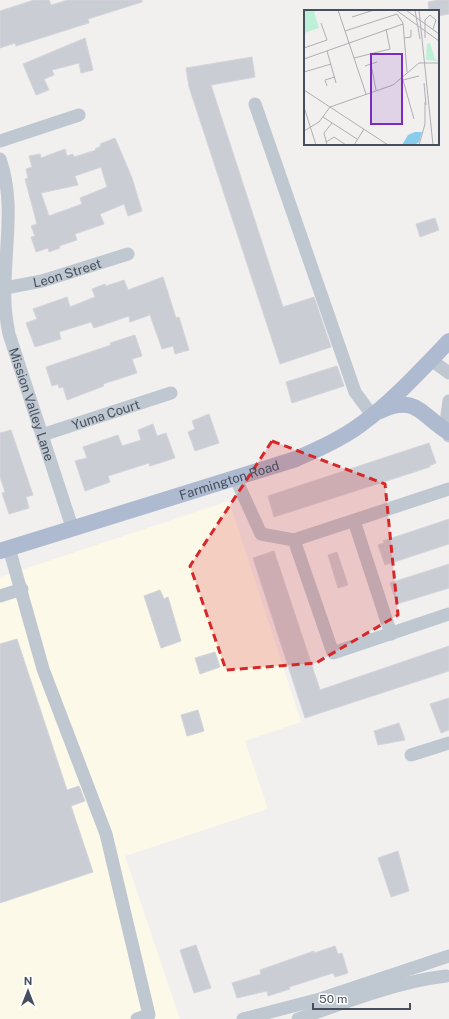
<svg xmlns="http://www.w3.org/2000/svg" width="449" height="1019" font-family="'Public Sans',sans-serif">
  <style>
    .commercial { fill: #fcf9e8 }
    .building { fill: #cbcdd5; stroke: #d3d4db; fill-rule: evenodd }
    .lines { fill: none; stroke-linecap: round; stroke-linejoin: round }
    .minor { stroke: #bfc7d1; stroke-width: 13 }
    .major { stroke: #aebacf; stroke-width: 16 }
    .marked { fill: #d62828; fill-opacity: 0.2; stroke: #d62828; stroke-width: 3; stroke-dasharray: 8 5; stroke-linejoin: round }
    .labels { text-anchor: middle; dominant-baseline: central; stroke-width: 3; stroke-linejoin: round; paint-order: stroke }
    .street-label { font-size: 13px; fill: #464f5d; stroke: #fff }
    .inset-road { fill: none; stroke: #adafb5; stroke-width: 1 }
    .view { fill: #7b2cbf; fill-opacity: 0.15; stroke: #7b2cbf; stroke-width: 2 }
    .inset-edge { fill: none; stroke: #464f5d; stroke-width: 2 }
  </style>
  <rect width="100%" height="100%" fill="#f2efef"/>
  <path class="commercial" d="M229,501l72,221 -56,19 23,68 -143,47 55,163h-180v-442z"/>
  <g class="building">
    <path d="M34,0h15l2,5 17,-5h74v2l-54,17 1,4 -10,3 -63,20 -1,-3 -15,5v-37z"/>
    <path d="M439,0h10v14l-11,2v-5h-9l-1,-9z"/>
    <path d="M85,38l8,32 -12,3 -2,-10 -27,7 2,5 -10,4 5,11 -13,5 -13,-31z"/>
    <path d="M252,57l3,20 -44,8 72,222 31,-10 17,50 -51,17 -91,-277 -3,-19z"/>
    <path d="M115,138l17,40 10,33 -14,5 -4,-12 -24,10 4,10 -29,10 2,6 -18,6 1,2 -11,4 -1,-4 -12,4 -5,-15 4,-1 -4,-10 6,-2 -12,-45 3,-1 -2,-9 6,-2 -3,-11 11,-2 1,4 24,-9 2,7 6,-2 1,3 22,-7 -1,-1 6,-3 -1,-2zM101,167l6,20 -27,11 2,6 -33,12 -8,-23 37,-8 -3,-9z"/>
    <path d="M435,218l4,12 -19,7 -4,-13z"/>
    <path d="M163,277l13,41 3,-1 10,33 -14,4 -2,-8 -11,3 -12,-34 -20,7 -1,-6 -35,12 -3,-6 -32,10 2,7 -26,8 -9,-24 11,-4 -4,-10 34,-12 3,10 25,-10 -3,-8 13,-5 1,2 18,-6 4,10z"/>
    <path d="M135,335l7,21 -10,3 5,14 -34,11 1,2 -37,14 -4,-13 -4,1 -1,-4 -6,2 -6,-19 65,-22 -1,-2z"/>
    <path d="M337,366l7,20 -52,17 -6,-21z"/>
    <path d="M209,414l10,29 -24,8 -7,-19 7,-3 -3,-8z"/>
    <path d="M153,424l4,12 9,-3 9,25 -25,8 -1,-3 -41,13 2,6 -25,9 -10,-30 12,-3 -4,-11 35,-12 4,11 19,-6 -3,-10z"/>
    <path d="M11,430l22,65 -7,2 3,11 -20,6 -7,-21 3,-1 -5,-15v-44z"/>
    <path d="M429,443l7,20 -7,3 1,1 -156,50 -6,-21z"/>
    <path d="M449,519v25l-64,21 -7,-20 6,-2 -1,-2z"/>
    <path d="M274,551l46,139 129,-44v25l-144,47 -52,-160z"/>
    <path d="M337,552l11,33 -10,3 -10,-33z"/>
    <path d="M449,564v24l-52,16 -7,-21z"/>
    <path d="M160,590l4,9 4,-2 13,44 -20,7 -17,-52z"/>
    <path d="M17,639l50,151 12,-4 6,15 -14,5 22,66 -93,31v-259z"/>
    <path d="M215,652l5,15 -20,7 -5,-16z"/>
    <path d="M449,698v32l-8,3 -11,-29z"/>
    <path d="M198,710l6,21 -17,5 -6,-21z"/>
    <path d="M399,723l6,17 -27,5 -4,-14z"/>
    <path d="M398,851l11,40 -18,6 -13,-39z"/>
    <path d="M196,945l15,43 -17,5 -14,-43z"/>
    <path d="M335,946l3,8 4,-1 6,20 -13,4 -2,-4 -44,14 1,2 -22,7 -1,-5 -30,7 -5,-15 29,-9 -1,-4 54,-19v2z"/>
  </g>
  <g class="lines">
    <g class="minor">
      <path d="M255,104l100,288 17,23"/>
      <path d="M0,141l79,-26"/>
      <path id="s1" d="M0,159c15,43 5,84 5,129 -1,16 1,31 4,46l63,193"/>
      <path id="s2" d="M5,288l37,-7 86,-27"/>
      <path d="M431,360l18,13"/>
      <path d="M449,401l-2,14 2,21"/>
      <path id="s3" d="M42,435l129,-42"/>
      <path d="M235,477l26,57 33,6 155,-51"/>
      <path d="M354,521l37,113"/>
      <path d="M294,540l39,113 116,-39"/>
      <path d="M9,548l34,121 63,165 43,181 -12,4"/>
      <path d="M0,596l22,-7"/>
      <path d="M411,755l38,-12"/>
      <path d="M243,1019l77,-20 129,-43"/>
      <path d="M298,1019c48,-17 98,-37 148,-43"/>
    </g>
    <g class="major">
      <path d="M380,411c36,-17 41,4 68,21"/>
      <path id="s4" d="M0,551l296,-92c22,-10 45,-20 64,-34 32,-23 62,-56 89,-84"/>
    </g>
  </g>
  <path class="marked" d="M272,441l113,43 13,131 -82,48 -90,7 -36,-104z"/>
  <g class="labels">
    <g class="street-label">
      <text stroke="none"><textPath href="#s2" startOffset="64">Leon Street</textPath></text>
      <text stroke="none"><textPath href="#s1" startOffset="250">Mission Valley Lane</textPath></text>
      <text stroke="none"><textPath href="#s3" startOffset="67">Yuma Court</textPath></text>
      <text stroke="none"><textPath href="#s4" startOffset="240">Farmington Road</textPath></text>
    </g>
  </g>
  <g transform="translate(304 10)">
    <rect width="135" height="135" fill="#f2efef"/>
    <path d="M0,0h14l-4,2 5,16 -15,5zM126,33l5,16 4,2 -13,-1 1,-16z" fill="#bcf0d7"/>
    <path d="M111,122h7l-3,10 -4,3h-13l6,-10z" fill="#8ce"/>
    <path class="inset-road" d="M34,0l28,84M92,0l43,31M102,0l33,24M111,0l5,29M115,0l14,135M48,7l22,-7M41,21l52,-17 6,9 4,49M100,28l7,-1v-7M121,28v-18l5,-5 6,5 -3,9M0,38l23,-8 -6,-17M23,41l9,32M50,48l36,-9 -4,-20M0,49l99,-35M67,54l5,26M61,56l12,-4M0,62l27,-8M99,70l11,39M99,70l16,-4M120,73l2,22M23,76l-2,-6 10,-3M0,80l84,55M0,97l12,38M26,97l63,-22 26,-22h20M19,107l34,22M0,121l15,-9 11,-15M22,132l8,-5 12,8M23,135l-3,-12 8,-10M50,135l10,-16M115,135l6,-21v-22"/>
    <path class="view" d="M67,44h31v70h-31z"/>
    <rect width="135" height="135" class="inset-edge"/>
  </g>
  <g transform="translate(28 991)" stroke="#ffffff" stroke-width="3" paint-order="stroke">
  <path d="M0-3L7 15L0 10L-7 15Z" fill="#464f5d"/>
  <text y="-6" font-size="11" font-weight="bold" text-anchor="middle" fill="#464f5d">N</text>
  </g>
  <path d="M313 1003v6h97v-6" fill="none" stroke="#464f5d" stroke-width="2"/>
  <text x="319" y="1003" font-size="12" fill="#464f5d" stroke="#ffffff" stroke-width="3" paint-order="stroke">50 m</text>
</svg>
